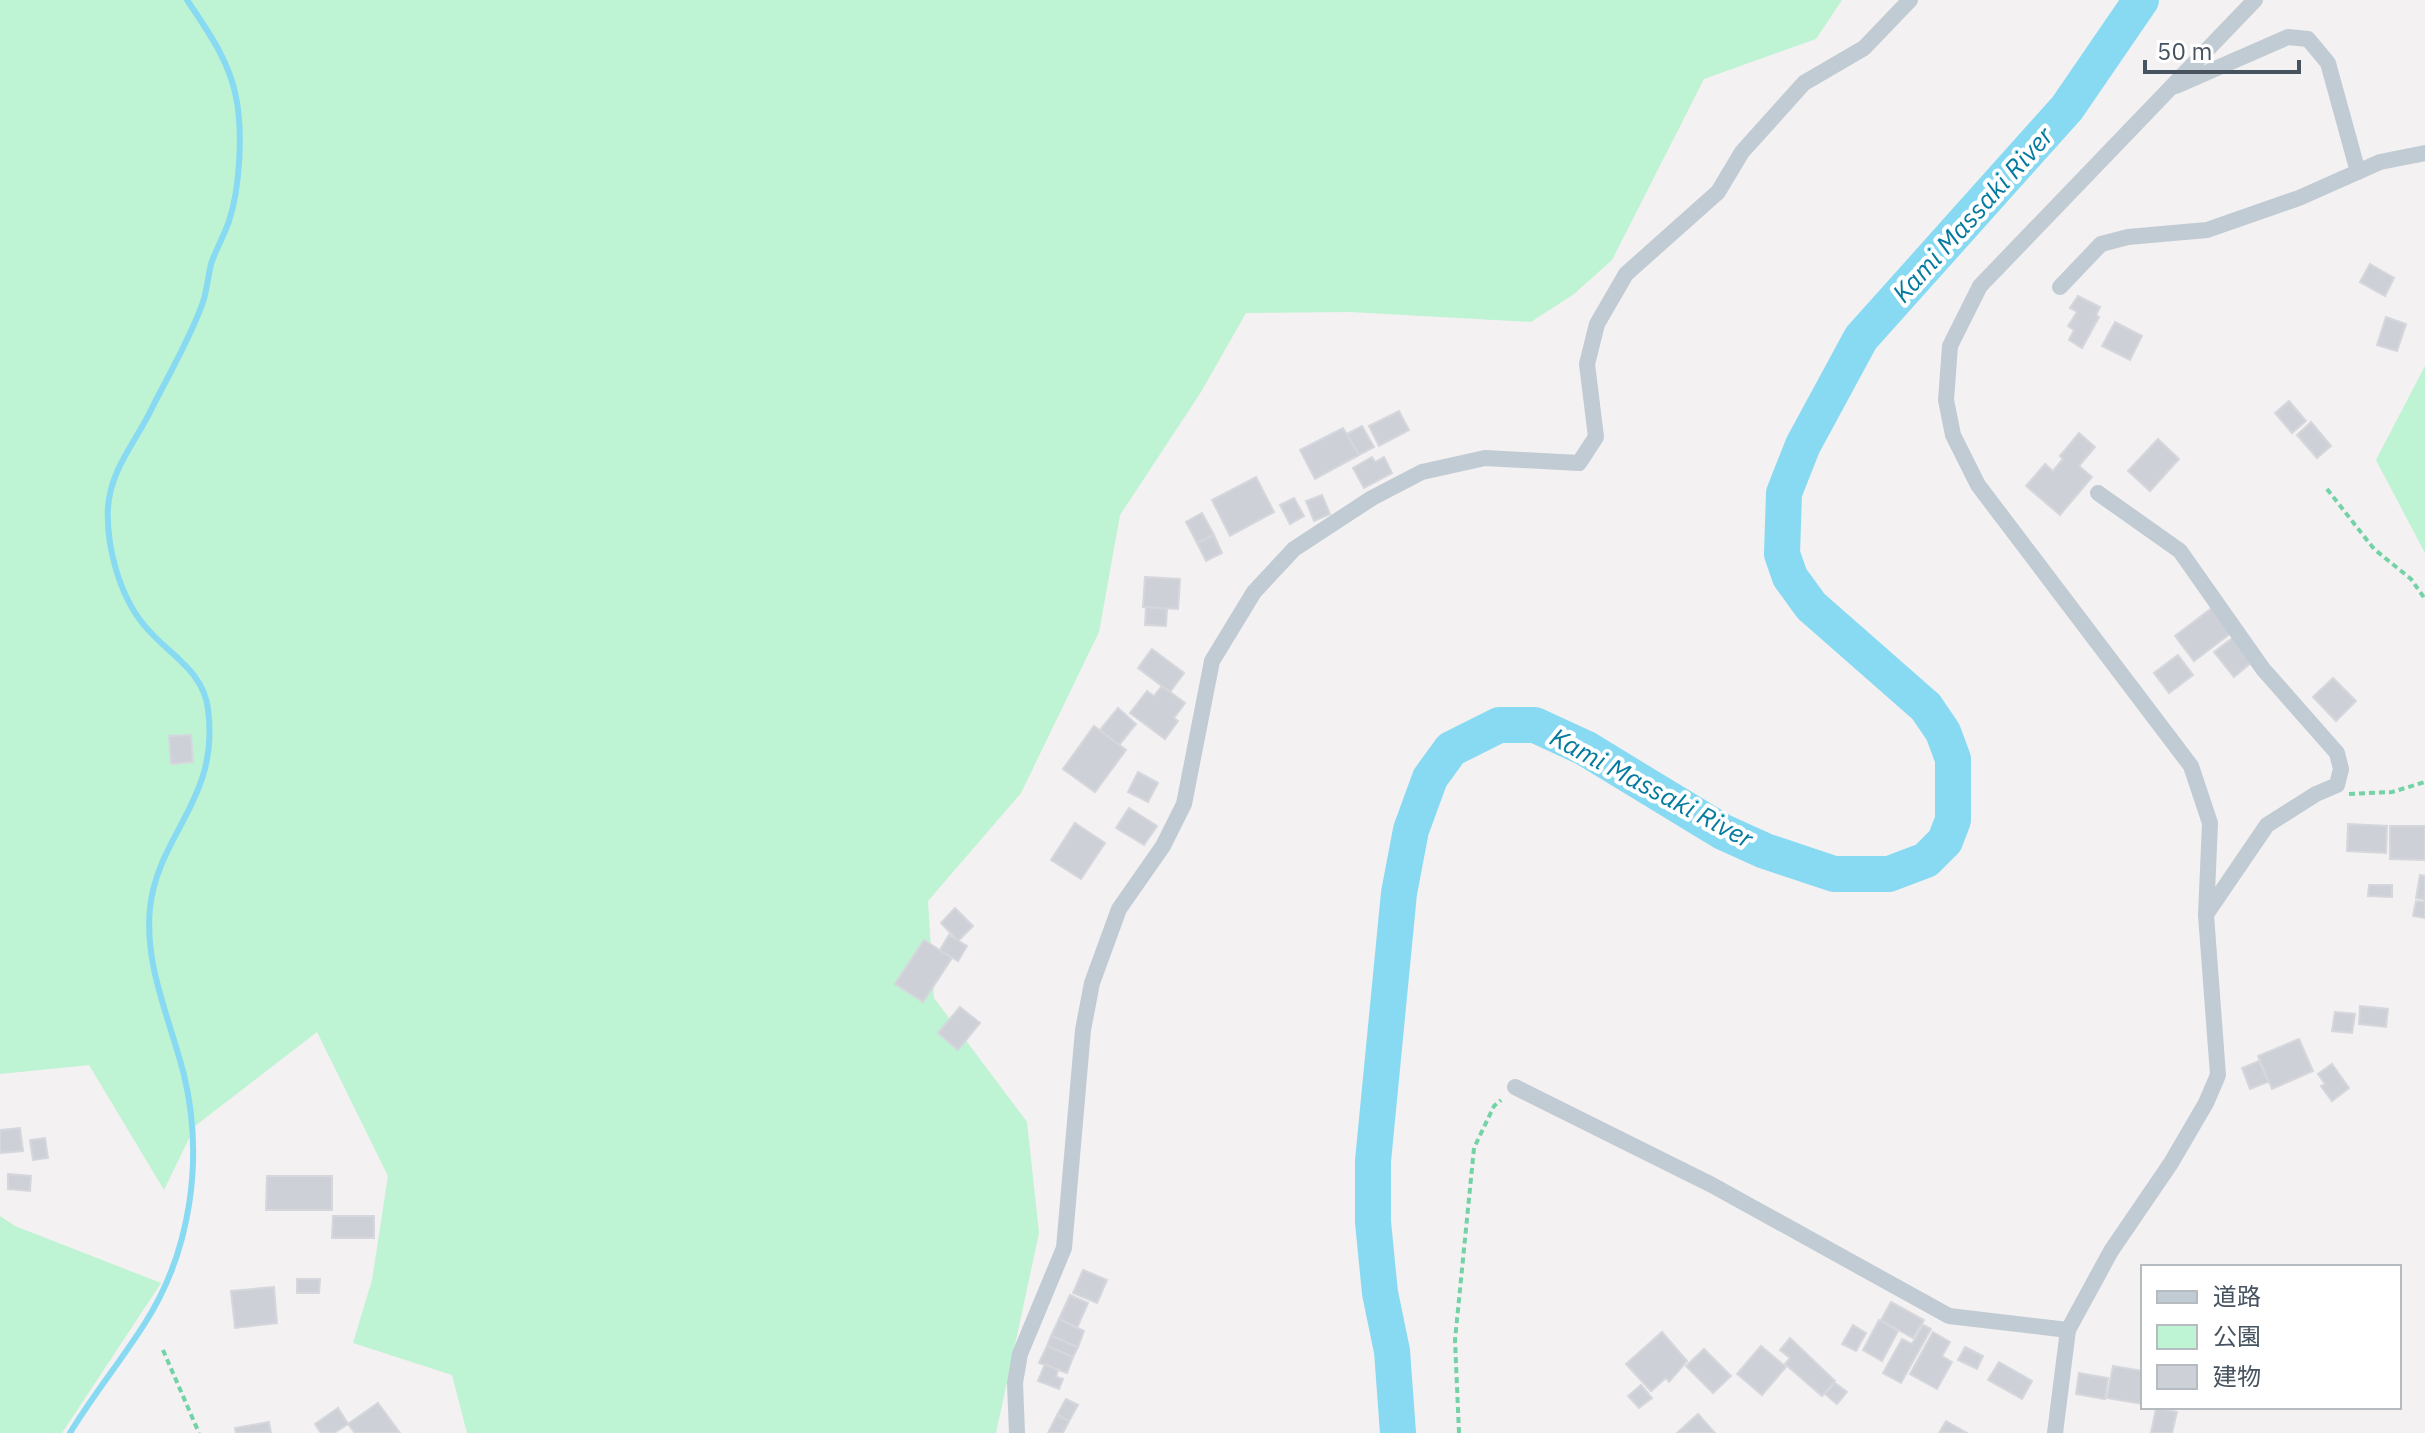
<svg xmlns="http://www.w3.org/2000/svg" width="2425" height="1433" font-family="'IBM Plex Sans','Noto Sans JP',sans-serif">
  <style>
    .green { fill: #bef3d3 }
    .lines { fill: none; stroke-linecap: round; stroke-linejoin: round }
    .stream { stroke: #88daf2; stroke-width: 6 }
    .river { stroke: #88daf2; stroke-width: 36 }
    .building { fill: #cdd0d6; stroke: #d5d7dd; stroke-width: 2 }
    .path { stroke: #73d3a6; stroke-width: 4; stroke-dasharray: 6 4; stroke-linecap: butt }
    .minor { stroke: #c1cbd3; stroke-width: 16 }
    .labels { text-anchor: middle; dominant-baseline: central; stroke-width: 8; stroke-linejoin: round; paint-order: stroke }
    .water-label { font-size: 26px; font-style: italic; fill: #057a9f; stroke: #fff }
  </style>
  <rect width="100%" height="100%" fill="#f3f1f1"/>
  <g class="green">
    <path d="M0,0h1842l-26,39 -112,40 -92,181 -38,34 -43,28 -181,-10 -104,1 -45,79 -81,123 -21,117 -78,161 -93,108 6,97 93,124 12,111 -43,200h-529l-15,-58 -99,-32 19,-63 16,-104 -71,-144 -122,94 -31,64 -75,-125 -89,9z"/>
    <path d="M2425,366v187l-49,-93z"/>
    <path d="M0,1216l15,10 146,57 -99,150h-62z"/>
  </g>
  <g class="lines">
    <path class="stream" d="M70,1433c23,-38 51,-72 75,-110 46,-72 59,-165 39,-248 -14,-56 -40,-109 -34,-167 8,-75 70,-108 58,-199 -5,-40 -41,-55 -64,-84 -25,-30 -38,-80 -36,-118 3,-39 28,-65 44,-99 17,-34 38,-69 51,-106 4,-12 5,-25 8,-38 5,-15 13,-28 18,-43 11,-33 14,-90 7,-124 -7,-37 -29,-67 -49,-97"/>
    <path class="river" d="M1398,1433l-6,-82 -12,-58 -7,-71v-61l26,-268 12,-63 19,-52 21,-29 48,-24h36l50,23 138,84 42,19 69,23h55l37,-14 19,-19 8,-21v-61l-10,-27 -17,-25 -115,-101 -21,-29 -8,-23 2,-61 19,-48 58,-107 206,-230 74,-108"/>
  </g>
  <g class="building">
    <path d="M2370,264l24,14 -9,18 -25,-14z"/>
    <path d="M2078,296l22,11 -4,8 3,2 -17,31 -13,-8 5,-10 -6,-4 9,-14 -7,-4z"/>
    <path d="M2386,317l20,7 -9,27 -20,-6z"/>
    <path d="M2115,322l27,14 -12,24 -28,-14z"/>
    <path d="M2289,401l17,20 -14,12 -17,-20z"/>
    <path d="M1399,411l10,19 -30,16 -10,-20z"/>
    <path d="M2311,422l20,24 -14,12 -20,-23z"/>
    <path d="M1362,426l12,21 -15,8 -12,-21z"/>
    <path d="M1343,428l16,27 -44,24 -15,-29z"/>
    <path d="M2079,433l16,14 -16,19 13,11 -32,38 -34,-29 19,-22 8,7 10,-12 -3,-3z"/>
    <path d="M2158,439l21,20 -29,32 -22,-20z"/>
    <path d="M1372,457l3,5 9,-5 8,16 -28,15 -11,-20z"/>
    <path d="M1256,477l18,35 -44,24 -18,-36z"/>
    <path d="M1322,495l8,19 -16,7 -8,-20z"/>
    <path d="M1294,498l10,18 -14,8 -10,-19z"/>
    <path d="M1202,513l12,22 -17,8 -11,-21z"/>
    <path d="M1214,535l8,18 -16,8 -9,-18z"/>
    <path d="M1145,577l35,2 -2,30 -35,-2z"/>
    <path d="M1146,607l21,2 -1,17 -21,-1z"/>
    <path d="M2212,608l19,25 -37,28 -19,-25z"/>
    <path d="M2234,637l19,24 -19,16 -20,-25z"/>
    <path d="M1152,649l32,24 -14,19 -32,-24z"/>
    <path d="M2178,655l15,20 -24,18 -15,-20z"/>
    <path d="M2333,678l23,23 -20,20 -23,-24z"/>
    <path d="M1162,686l23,17 -11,15 4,3 -13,18 -35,-26 17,-22 7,5z"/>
    <path d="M1118,708l18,16 -17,21 -19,-15z"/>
    <path d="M1094,726l32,24 -31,42 -32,-23z"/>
    <path d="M191,735l2,27 -22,2 -2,-28z"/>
    <path d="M1138,772l20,11 -10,19 -20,-10z"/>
    <path d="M1129,808l28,18 -13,19 -28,-17z"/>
    <path d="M1075,823l30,20 -24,36 -30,-19z"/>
    <path d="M2348,824l39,2 -1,27 -39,-2z"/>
    <path d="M2390,826h35v34l-35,-1z"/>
    <path d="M2420,875l5,1v24l-9,-2z"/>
    <path d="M2369,885h23v12l-24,-1z"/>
    <path d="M2416,901l9,1v16l-12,-2z"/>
    <path d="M955,908l18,18 -15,15 -17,-18z"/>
    <path d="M949,935l18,11 -9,15 -18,-11z"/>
    <path d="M924,940l28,18 -29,44 -28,-18z"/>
    <path d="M2360,1006l28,3 -2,18 -27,-3z"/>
    <path d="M960,1007l20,16 -22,27 -20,-17z"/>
    <path d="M2335,1012l20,2 -3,19 -20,-2z"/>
    <path d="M2299,1039l14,32 -41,18 -14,-33z"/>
    <path d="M2259,1061l9,21 -18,7 -8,-21z"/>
    <path d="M2332,1064l17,24 -17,13 -11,-15 4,-2 -7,-10z"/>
    <path d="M20,1128l3,23 -23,2v-23z"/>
    <path d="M45,1138l3,20 -15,2 -3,-20z"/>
    <path d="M8,1174l23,2 -1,15 -22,-2z"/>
    <path d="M267,1176h65v34h-66z"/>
    <path d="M333,1216h41v22h-42z"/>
    <path d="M1083,1270l24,10 -10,23 -24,-10z"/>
    <path d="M297,1279h23l-1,14h-22z"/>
    <path d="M274,1287l3,36 -42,5 -4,-37z"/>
    <path d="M1070,1295l18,8 -11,25 -18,-9z"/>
    <path d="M1891,1302l33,18 -11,18 -32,-18z"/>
    <path d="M1059,1319l25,12 -6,16 -27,-11z"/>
    <path d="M1879,1320l19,11 -16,30 -19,-11z"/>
    <path d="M1853,1325l13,8 -10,18 -14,-7z"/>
    <path d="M1923,1325l8,4 -30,54 -18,-10 19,-34 10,5z"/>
    <path d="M1662,1332l25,29 -18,21 -3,-4 -15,13 -25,-27z"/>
    <path d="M1933,1332l17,10 -8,14 10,6 -15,27 -27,-15z"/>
    <path d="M1051,1336l27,11 -5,10 -26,-11z"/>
    <path d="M1790,1338l45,43 -13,15 -37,-32 5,-6 -10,-8z"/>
    <path d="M1047,1346l26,11 -6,16 -28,-10z"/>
    <path d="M1761,1346l25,21 -24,28 -25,-21z"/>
    <path d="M1965,1347l18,9 -6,13 -19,-9z"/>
    <path d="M1704,1349l27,27 -18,17 -27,-27z"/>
    <path d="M1999,1362l33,19 -10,18 -34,-19z"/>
    <path d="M1045,1364l13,6 -2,7 7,2 -4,10 -21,-8z"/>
    <path d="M2113,1366l30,5v33l-36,-6z"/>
    <path d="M2079,1373l29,5 -3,21 -29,-5z"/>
    <path d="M1835,1383l12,9 -10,12 -12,-10z"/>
    <path d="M1641,1385l11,13 -13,10 -11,-12z"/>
    <path d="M1066,1399l12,6 -9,16 -12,-6z"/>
    <path d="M378,1403l22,30h-45l-7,-9z"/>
    <path d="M338,1408l10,16 -14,9h-13l-6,-9z"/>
    <path d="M2156,1408l21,4 -5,21h-21z"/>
    <path d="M1698,1414l17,19h-38z"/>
    <path d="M1057,1415l12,6 -6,12h-15z"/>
    <path d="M1946,1421l21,12h-28z"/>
    <path d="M269,1422l2,11h-35l-1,-5z"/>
  </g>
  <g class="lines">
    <g class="path">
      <path d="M2327,489l47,60 37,30 14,20"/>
      <path d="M2349,794l43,-2 33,-10"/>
      <path d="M163,1350l36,83"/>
      <path d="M1459,1433l-4,-93 19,-192 20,-42 7,-6"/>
    </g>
    <g class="minor">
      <path d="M2176,86l112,-49 20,2 20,24 30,109"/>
      <path d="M2060,287l41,-43 27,-7 79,-7 92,-32 81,-36 45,-9"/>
      <path d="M2098,493l82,58 83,118 74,84 4,16 -4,16 -21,9 -49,31 -60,88"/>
      <path d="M1515,1087l197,98 237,131 119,14"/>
      <path d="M1017,1433l-2,-50 5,-29 44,-106 19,-218 9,-47 27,-74 44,-63 21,-42 28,-143 42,-69 40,-43 78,-51 50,-26 63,-14 94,5 17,-26 -9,-73 10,-40 29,-50 92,-82 24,-40 62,-69 60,-35 46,-48"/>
      <path d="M2055,1433l13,-103 43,-79 60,-88 35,-60 12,-28 -12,-160 4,-92 -19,-57 -213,-281 -25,-50 -7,-35 4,-54 30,-60 275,-286"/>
    </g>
  </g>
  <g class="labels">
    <g class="water-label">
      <text transform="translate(1972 214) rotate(-48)">Kami Massaki River</text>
      <text transform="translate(1652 787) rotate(28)">Kami Massaki River</text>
    </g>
  </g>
  <rect x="2141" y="1265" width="260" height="144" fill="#ffffff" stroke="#b5bbbf" stroke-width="2"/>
  <rect x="2157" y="1291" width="40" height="12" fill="#c1cbd3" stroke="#b5bbbf" stroke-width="2"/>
  <text x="2213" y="1305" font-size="24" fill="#475460">道路</text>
  <rect x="2157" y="1325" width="40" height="24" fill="#bef3d3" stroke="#b5bbbf" stroke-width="2"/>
  <text x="2213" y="1345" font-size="24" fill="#475460">公園</text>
  <rect x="2157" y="1365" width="40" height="24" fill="#cdd0d6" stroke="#b5bbbf" stroke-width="2"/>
  <text x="2213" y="1385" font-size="24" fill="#475460">建物</text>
  <path d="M2145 60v12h154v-12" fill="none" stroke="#475460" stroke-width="4"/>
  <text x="2157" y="60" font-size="24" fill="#475460" stroke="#ffffff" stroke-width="6" paint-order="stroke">50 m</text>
</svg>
